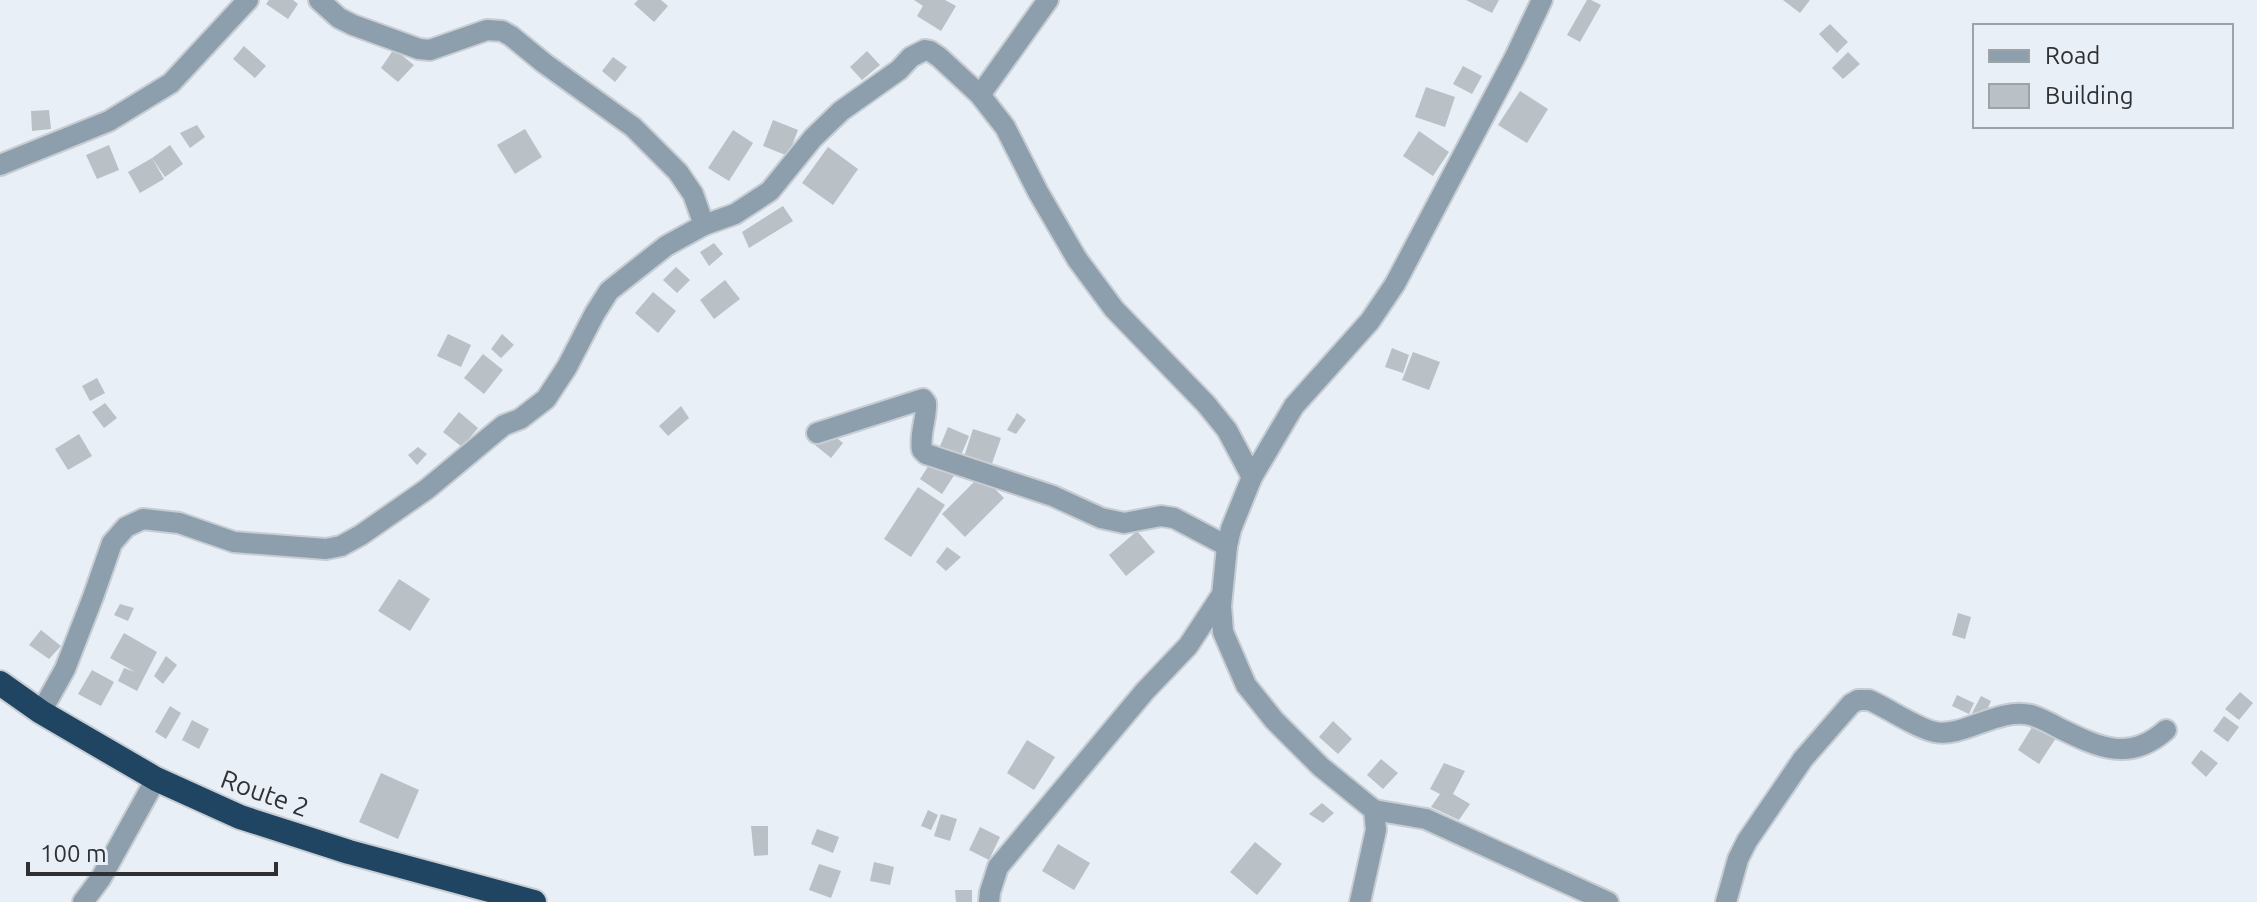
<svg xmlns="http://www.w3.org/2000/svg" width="2257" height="902" font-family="Ubuntu,sans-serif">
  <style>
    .building { fill: #b9c0c6 }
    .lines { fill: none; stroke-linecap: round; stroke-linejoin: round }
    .minor-casing { stroke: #c7cdd3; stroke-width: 24 }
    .highway-casing { stroke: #c7cdd3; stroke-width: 28 }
    .minor { stroke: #8d9ead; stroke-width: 20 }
    .highway { stroke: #1f4562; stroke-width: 24 }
    .labels { text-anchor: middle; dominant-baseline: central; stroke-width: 7; stroke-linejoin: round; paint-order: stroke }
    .street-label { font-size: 26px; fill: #2e3033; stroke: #e8eff6 }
  </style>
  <rect width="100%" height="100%" fill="#e8eff6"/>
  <g class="building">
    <path d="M269,0h24l5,4 -10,15 -22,-15z"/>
    <path d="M638,0h23l7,6 -14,16 -20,-18z"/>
    <path d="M914,0h31l11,6 -15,25 -24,-15 6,-10z"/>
    <path d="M1466,0h33l-7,13z"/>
    <path d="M1587,0h4l10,5 -21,37 -13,-7z"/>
    <path d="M1783,0h27l-10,13z"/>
    <path d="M1830,24l18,18 -11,11 -18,-19z"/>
    <path d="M244,46l22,20 -11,12 -22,-19z"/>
    <path d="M394,49l20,16 -16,17 -17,-14z"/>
    <path d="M867,51l13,14 -18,15 -12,-13z"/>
    <path d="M1848,52l12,12 -17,15 -11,-11z"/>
    <path d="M613,57l14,10 -12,15 -13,-11z"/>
    <path d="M1463,66l19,10 -10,18 -19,-10z"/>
    <path d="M1426,87l29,10 -10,30 -30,-10z"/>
    <path d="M1520,91l28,18 -21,34 -29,-18z"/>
    <path d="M49,110l2,19 -19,2 -1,-20z"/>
    <path d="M773,120l25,10 -10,26 -25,-10z"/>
    <path d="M197,125l8,12 -15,11 -10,-15z"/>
    <path d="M525,129l17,28 -27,17 -18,-29z"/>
    <path d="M733,130l20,13 -24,38 -21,-13z"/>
    <path d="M1419,131l30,21 -16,24 -30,-20z"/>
    <path d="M109,145l10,25 -22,9 -11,-24z"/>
    <path d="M170,145l13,19 -18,13 -13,-19z"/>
    <path d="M828,147l30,22 -25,36 -31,-22z"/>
    <path d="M152,158l12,21 -24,14 -12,-21z"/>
    <path d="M783,206l10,15 -44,27 -7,-16z"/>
    <path d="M714,243l9,11 -14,12 -9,-14z"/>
    <path d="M676,267l14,13 -13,13 -14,-13z"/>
    <path d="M725,280l15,19 -26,20 -14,-19z"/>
    <path d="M653,292l23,19 -18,22 -23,-20z"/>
    <path d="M448,334l23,11 -10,22 -24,-11z"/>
    <path d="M502,334l12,11 -13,13 -10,-9z"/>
    <path d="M1392,348l17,7 -6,18 -18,-6z"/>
    <path d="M1413,352l27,10 -11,28 -27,-10z"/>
    <path d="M483,354l20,16 -19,24 -20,-16z"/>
    <path d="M97,378l8,15 -15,8 -8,-15z"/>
    <path d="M105,403l12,15 -13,10 -12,-16z"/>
    <path d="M681,406l8,12 -21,18 -9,-10z"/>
    <path d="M459,412l19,16 -16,19 -19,-15z"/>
    <path d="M1017,413l9,7 -10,14 -9,-4z"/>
    <path d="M948,427l21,9 -10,24 -21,-9z"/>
    <path d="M973,429l28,9 -11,31 -27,-9z"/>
    <path d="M827,430l16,13 -12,15 -16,-13z"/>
    <path d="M79,434l13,22 -24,14 -13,-21z"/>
    <path d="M418,447l9,7 -10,11 -9,-10z"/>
    <path d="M933,459l22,15 -13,20 -22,-15z"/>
    <path d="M981,475l23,23 -39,39 -23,-23z"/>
    <path d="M918,487l27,18 -34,52 -27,-18z"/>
    <path d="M1137,531l18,21 -29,24 -17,-21z"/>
    <path d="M947,547l14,10 -15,14 -10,-9z"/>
    <path d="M399,579l31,20 -20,32 -32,-20z"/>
    <path d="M120,604l14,4 -6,13 -14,-6z"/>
    <path d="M1958,613l13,4 -6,22 -13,-4z"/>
    <path d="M41,630l20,16 -12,13 -20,-14z"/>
    <path d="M124,633l33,19 -20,39 -19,-10 6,-13 11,4 -25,-14z"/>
    <path d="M166,656l11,9 -14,19 -9,-8z"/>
    <path d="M92,670l22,12 -13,24 -23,-12z"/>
    <path d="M2240,692l13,11 -14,17 -14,-11z"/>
    <path d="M1957,695l17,8 -5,11 -17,-8z"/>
    <path d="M1981,696l10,5 -8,18 -11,-6z"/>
    <path d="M170,706l11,7 -15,26 -11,-7z"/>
    <path d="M2224,716l15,11 -11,15 -15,-11z"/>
    <path d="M192,720l17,9 -10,20 -17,-9z"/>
    <path d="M1333,721l19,18 -14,15 -19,-17z"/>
    <path d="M2034,724l22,14 -17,26 -21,-14z"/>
    <path d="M1027,740l28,17 -21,33 -27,-17z"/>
    <path d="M2201,750l17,13 -12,14 -15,-14z"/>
    <path d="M1381,759l17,14 -15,16 -16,-14z"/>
    <path d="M1444,763l21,8 -12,23 17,10 -11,16 -28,-13 9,-13 -10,-5z"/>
    <path d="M381,773l38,17 -21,49 -39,-17z"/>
    <path d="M1322,803l12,10 -11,10 -14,-9z"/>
    <path d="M928,810l10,5 -7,15 -10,-4z"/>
    <path d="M941,814l16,5 -7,22 -16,-5z"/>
    <path d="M751,826h17v29l-14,1z"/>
    <path d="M980,827l20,10 -11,23 -20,-10z"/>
    <path d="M817,829l22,8 -6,16 -22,-9z"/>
    <path d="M1255,842l27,22 -25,31 -27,-23z"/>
    <path d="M1058,844l32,19 -16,27 -32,-19z"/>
    <path d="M874,862l20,5 -4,18 -20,-4z"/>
    <path d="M819,864l22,7 -10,27 -22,-8z"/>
    <path d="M955,890h17v12h-16z"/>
  </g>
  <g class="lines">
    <defs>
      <g id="minor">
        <path d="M319,0l20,18 14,7 66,24 11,1 57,-20 15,1 9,5 33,27 89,64 45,45 15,22 11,31"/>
        <path d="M980,95l68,-95"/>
        <path d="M0,165l109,-44 62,-38 77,-83"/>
        <path d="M817,433l106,-34 3,4c1,16 -7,30 -4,47l4,4 127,42 48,22 23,5 37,-7 13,2 53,28"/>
        <path d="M41,712l24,-43 28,-72 19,-54 14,-16 17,-8 36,4 55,19 92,7 15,-3 20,-11 66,-46 77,-64 16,-6 26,-20 21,-32 28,-54 14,-22 57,-45 38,-21 31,-11 35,-23 43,-53 28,-27 58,-41 12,-13 14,-7 5,1 9,6 41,38 25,32 33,65 39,67 37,50 92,95 21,26 25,47"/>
        <path d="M1374,810l52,9 182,83"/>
        <path d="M83,902l18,-24 55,-99"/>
        <path d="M989,902l1,-10 8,-25 147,-176 43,-45 33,-50"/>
        <path d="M1360,902l16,-72 -2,-20 -53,-43 -47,-47 -28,-35 -23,-53 -2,-26 6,-60 4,-17 21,-52 42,-71 76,-85 25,-37 120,-227 27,-57"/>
        <path d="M1726,902l12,-43 9,-18 56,-82 48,-55 7,-4h11c19,8 47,28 66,32 28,6 63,-25 96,-17 9,3 19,8 28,13 39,19 70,35 107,2"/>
      </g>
      <path id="highway" d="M0,683l41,29 115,67 84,38 109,35 185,50"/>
    </defs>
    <use href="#minor" class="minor-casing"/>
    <use href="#highway" class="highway-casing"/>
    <use href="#minor" class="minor"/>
    <use href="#highway" class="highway"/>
  </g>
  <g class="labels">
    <g class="street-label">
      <text transform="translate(265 793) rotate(20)">Route 2</text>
    </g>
  </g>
  <rect x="1973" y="24" width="260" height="104" fill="#e8eff6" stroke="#9ea3a8" stroke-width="2"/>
  <rect x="1989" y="50" width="40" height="12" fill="#8d9ead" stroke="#9ea3a8" stroke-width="2"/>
  <text x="2045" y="64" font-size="24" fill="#2e3033">Road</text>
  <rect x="1989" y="84" width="40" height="24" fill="#b9c0c6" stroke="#9ea3a8" stroke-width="2"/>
  <text x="2045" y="104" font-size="24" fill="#2e3033">Building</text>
  <path d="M28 862v12h248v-12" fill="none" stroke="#2e3033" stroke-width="4"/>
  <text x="40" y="862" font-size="24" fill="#2e3033" stroke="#e8eff6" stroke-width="6" paint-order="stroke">100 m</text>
</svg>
